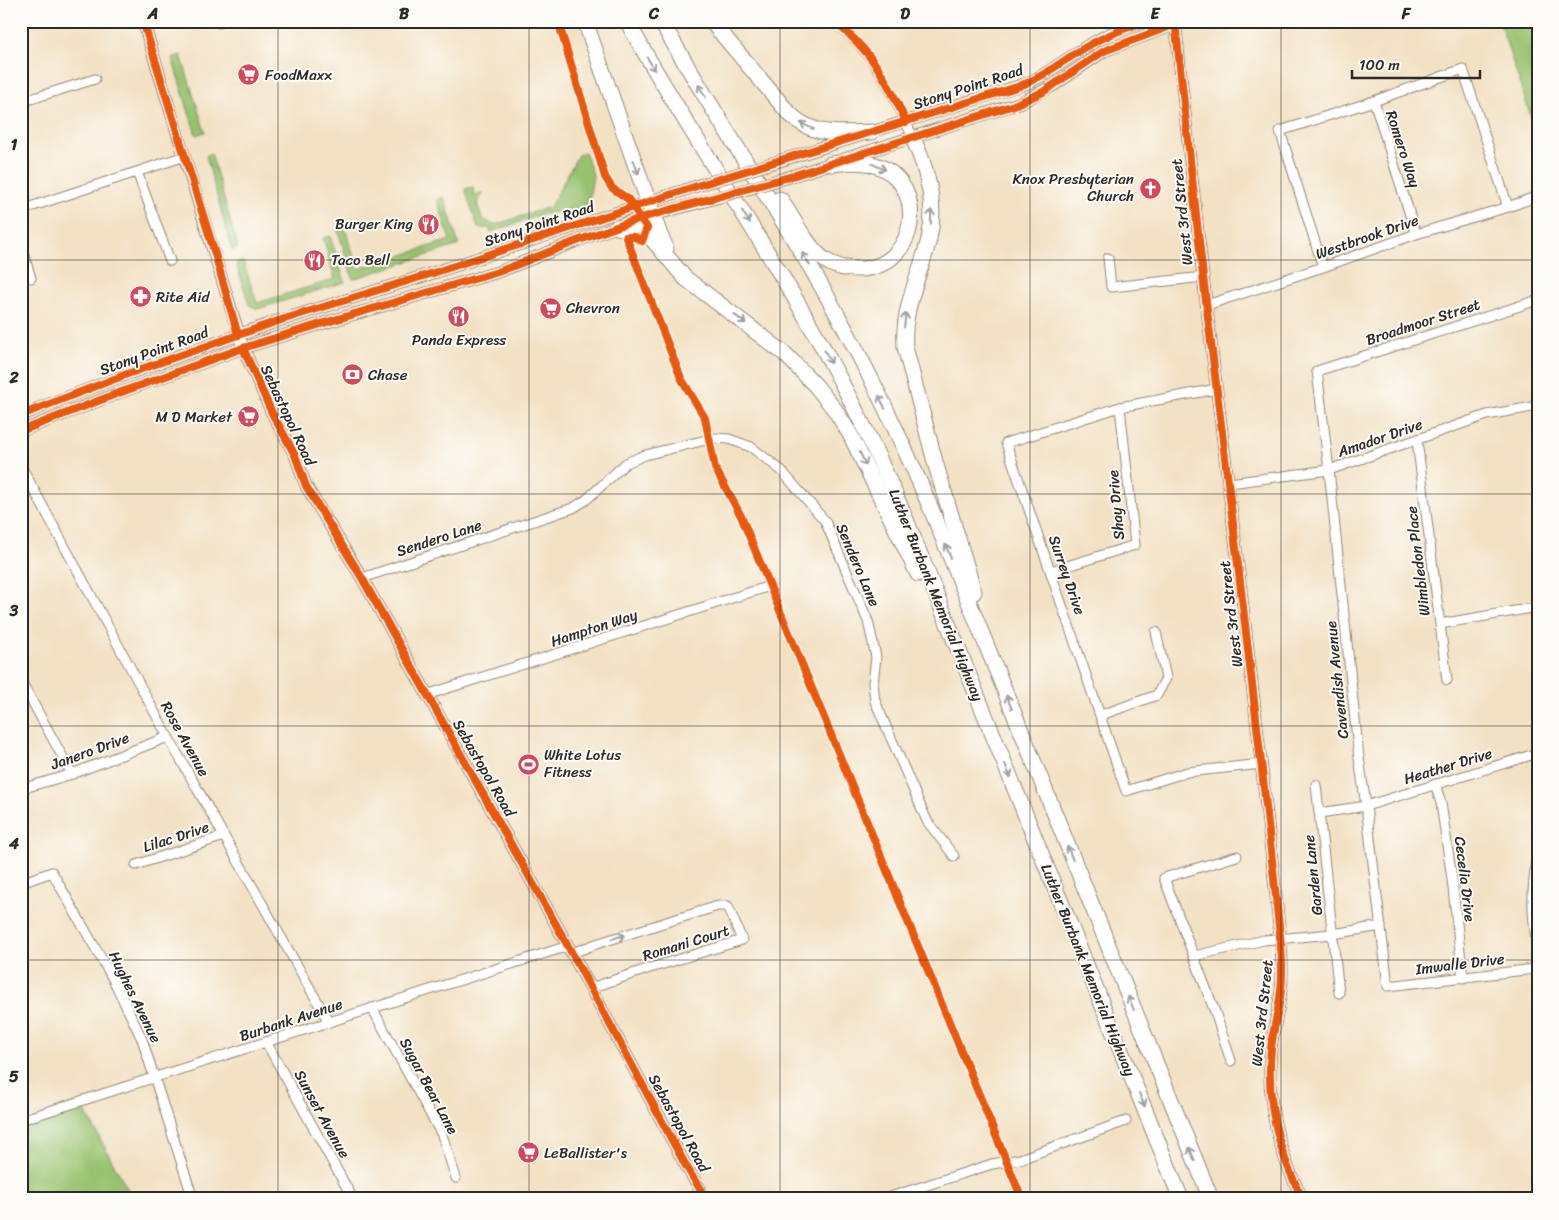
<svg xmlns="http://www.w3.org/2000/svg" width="1559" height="1220" font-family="Sriracha,sans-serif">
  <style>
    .green { fill: #98c26f; stroke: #62764d }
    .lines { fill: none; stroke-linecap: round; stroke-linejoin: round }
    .minor-casing { stroke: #8f8678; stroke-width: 11 }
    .secondary-casing { stroke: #8f8678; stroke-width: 13 }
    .motorway-casing { stroke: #8f8678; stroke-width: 17 }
    .minor { stroke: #fff; stroke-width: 9 }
    .secondary { stroke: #fff; stroke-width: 11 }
    .motorway { stroke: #fff; stroke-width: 15 }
    .secondary-bridge-casing { stroke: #8f8678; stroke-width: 13; stroke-linecap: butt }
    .secondary-bridge { stroke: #fff; stroke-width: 11 }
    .cycleway-casing { stroke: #fdfcf7; stroke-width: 11 }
    .cycleway { stroke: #e8590c; stroke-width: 8 }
    .oneway { stroke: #a0a0a0 }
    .grid { fill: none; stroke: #2b2b2b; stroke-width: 1; stroke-opacity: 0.55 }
    .labels { text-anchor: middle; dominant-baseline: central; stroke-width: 4; stroke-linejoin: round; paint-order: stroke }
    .poi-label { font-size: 15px; fill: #2b2b2b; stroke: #fdfcf7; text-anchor: start }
    .street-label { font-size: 15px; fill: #2b2b2b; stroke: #fdfcf7 }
    .neatline { fill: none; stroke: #2b2b2b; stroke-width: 2 }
    .grid-label { font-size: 16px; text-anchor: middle; font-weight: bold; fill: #2b2b2b }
  </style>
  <rect width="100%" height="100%" fill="#fdfcf7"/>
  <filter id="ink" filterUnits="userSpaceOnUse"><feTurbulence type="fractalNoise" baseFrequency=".02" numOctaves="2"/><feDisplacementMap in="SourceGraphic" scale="10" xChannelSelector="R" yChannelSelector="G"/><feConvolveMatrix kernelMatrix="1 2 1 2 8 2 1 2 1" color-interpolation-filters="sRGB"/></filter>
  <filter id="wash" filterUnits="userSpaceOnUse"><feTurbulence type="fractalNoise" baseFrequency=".0096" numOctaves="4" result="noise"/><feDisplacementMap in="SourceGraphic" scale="20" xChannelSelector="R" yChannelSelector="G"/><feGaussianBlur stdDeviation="1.12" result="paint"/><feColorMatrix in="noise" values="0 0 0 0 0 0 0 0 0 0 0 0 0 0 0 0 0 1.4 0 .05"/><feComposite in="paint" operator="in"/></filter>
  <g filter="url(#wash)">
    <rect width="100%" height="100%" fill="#f3e1c4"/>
    <g class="green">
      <path d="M1499,21h39v117z"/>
      <path d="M181,55l24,77 -9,3 -24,-77z"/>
      <path d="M585,152l8,23 -5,31 -48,9 -49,17 -2,-4h-11l-13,-39 8,-2 1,9 10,-4 -7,11 5,16 12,6 56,-18 28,-52z"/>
      <path d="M211,153l27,95 -6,2 -26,-94z"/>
      <path d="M444,197l15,48 -106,34 -16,-51 7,-2 14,43 92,-29 -13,-41z"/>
      <path d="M330,236l15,46 -87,27 -9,-4 -13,-42 7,-2 14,42 78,-24 -12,-41z"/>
      <path d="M82,1106l51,93h-112v-74z"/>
    </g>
  </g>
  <g filter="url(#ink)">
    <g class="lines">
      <defs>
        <g id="minor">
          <path d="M218,21l1,2"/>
          <path d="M833,21c43,32 59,70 80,117"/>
          <path d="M1374,101l42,133"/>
          <path d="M21,102l74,-23"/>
          <path d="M137,172l33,89"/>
          <path d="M21,210l164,-54"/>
          <path d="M21,246l10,32"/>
          <path d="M1108,258l3,29 93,-10"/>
          <path d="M1323,267l-43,-136 94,-30 89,-32 45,138"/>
          <path d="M1538,300l-221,71 12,99 30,288 7,48 22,180 146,-17c6,-21 -1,-41 -1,-62 -1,-20 2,-40 5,-59"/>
          <path d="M1207,305l116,-38 93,-33 92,-27 30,-11"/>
          <path d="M1217,389l-97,18 -114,36 120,348 61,-19 75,-8"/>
          <path d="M1417,440l30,240"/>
          <path d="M21,466l147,271 161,285"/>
          <path d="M1229,483l100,-13 158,-55 51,-9"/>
          <path d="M1051,571l84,-26 -15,-138"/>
          <path d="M362,578l211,-70 13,-8 40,-37 19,-8 69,-17 15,1 22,8 30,23 44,51 43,100 8,36 -3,26 2,18 52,120 27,35"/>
          <path d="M1440,624l98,-17"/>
          <path d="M21,681l51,93"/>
          <path d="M426,695l344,-109"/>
          <path d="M1101,715l56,-20 9,-17 -10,-46"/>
          <path d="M1435,784l6,19 11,76 11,99"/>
          <path d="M1316,785l23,208"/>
          <path d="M21,789l51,-15 96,-37"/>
          <path d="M1320,813l46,-7 172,-53"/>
          <path d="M136,865l88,-29"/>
          <path d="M21,883l31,-11 61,107 29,60 51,160"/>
          <path d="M572,953l24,-9 122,-38h10l14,34 -95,29 -56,19"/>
          <path d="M1194,956l70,-16 69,-6 48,-8"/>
          <path d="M372,1008l70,127 14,43"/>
          <path d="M266,1042l87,157"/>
          <path d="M1231,1061l-16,-49 -51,-134 73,-22"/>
          <path d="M21,1120l547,-174"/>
          <path d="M884,1199l108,-35 28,-5 106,-38"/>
        </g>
        <g id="secondary">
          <path d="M143,21l100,327 29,65 23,42 11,31 56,92 206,368 118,220 20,33"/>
          <path d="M1175,21c11,99 21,199 33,297 25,206 51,412 72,618 2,18 3,36 1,54 -2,20 -8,39 -10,59 -5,52 7,104 32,150"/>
          <path d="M779,161l249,-78c25,-12 45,-30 70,-43 15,-9 31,-14 48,-19"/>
          <path d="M789,177l233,-75 32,-17 50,-34 64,-24 5,-6"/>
          <path d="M21,415l109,-42 148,-52 152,-47 270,-89"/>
          <path d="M21,431l95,-37 127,-46 81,-25 174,-51 79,-31 64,-23 68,-18"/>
        </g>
        <g id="motorway">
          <path d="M585,21l75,214 6,13"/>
          <path d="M627,21c50,92 110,179 163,269 44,74 83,151 116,230l275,679"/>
          <path d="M661,21c47,84 101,164 150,247 46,79 87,162 123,248l277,683"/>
          <path d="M711,21l76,90c25,27 52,22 85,21"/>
          <path d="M913,138c14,31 24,67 16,101 -9,37 -27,69 -24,108l30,115 39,130"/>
          <path d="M780,199c11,16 29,51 45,61 9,7 22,9 33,9 64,0 73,-96 8,-106 -12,-2 -24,0 -35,1"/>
          <path d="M617,227l23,5 12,7 33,39 100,76 31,32 19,24 15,24 68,140"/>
        </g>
      </defs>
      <use href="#minor" class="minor-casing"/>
      <use href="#secondary" class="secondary-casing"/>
      <use href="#motorway" class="motorway-casing"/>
      <use href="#minor" class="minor"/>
      <use href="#secondary" class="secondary"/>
      <use href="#motorway" class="motorway"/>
      <defs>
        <g id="secondary-bridge">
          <path d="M700,185l79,-24"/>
          <path d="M709,200l80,-23"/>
        </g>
      </defs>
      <use href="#secondary-bridge" class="secondary-bridge-casing"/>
      <use href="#secondary-bridge" class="secondary-bridge"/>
      <defs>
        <g id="cycleway">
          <path d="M143,21l72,233 23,81"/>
          <path d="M558,21l47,156 7,11 16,11 19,29 -5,13 -7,-4h-9l55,141 24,40 10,50 26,48 281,683"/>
          <path d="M833,21c37,27 55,60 73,101"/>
          <path d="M1175,21c11,99 21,199 33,297 25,206 51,412 72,618 2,18 3,36 1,54 -2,20 -8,39 -10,59 -5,52 7,104 32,150"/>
          <path d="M243,348l29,65 23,42 11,31 56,92 206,368 118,220 20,33"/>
          <path d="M21,415l109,-42 148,-52 152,-47 270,-89 317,-98c23,-8 40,-22 61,-35 21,-14 44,-23 68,-31"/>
          <path d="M21,431l95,-37 127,-46 81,-25 174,-51 79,-31 64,-23 148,-41 225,-72 29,-13 61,-41 64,-24 5,-6"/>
        </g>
      </defs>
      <use href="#cycleway" class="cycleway-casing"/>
      <use href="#cycleway" class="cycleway"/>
    </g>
    <defs><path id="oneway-shaft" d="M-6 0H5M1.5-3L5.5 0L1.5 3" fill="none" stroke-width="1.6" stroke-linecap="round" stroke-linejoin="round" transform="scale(1.25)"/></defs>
    <g class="oneway">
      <use href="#oneway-shaft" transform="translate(651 64) rotate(59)"/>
      <use href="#oneway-shaft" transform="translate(702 91) rotate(-121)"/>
      <use href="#oneway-shaft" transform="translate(807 126) rotate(-155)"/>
      <use href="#oneway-shaft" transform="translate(636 167) rotate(70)"/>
      <use href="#oneway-shaft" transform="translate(879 167) rotate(24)"/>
      <use href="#oneway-shaft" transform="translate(746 217) rotate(58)"/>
      <use href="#oneway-shaft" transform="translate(931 217) rotate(-88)"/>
      <use href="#oneway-shaft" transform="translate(806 259) rotate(-121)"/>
      <use href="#oneway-shaft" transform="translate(740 319) rotate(38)"/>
      <use href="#oneway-shaft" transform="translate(905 320) rotate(-83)"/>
      <use href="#oneway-shaft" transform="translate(828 357) rotate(62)"/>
      <use href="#oneway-shaft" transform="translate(882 402) rotate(-116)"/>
      <use href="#oneway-shaft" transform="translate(863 459) rotate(64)"/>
      <use href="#oneway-shaft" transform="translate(948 551) rotate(-112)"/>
      <use href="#oneway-shaft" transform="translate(1009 702) rotate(-112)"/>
      <use href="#oneway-shaft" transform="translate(1008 771) rotate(68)"/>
      <use href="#oneway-shaft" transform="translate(1070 853) rotate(-112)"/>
      <use href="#oneway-shaft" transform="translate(618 937) rotate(-17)"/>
      <use href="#oneway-shaft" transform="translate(1131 1003) rotate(-112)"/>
      <use href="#oneway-shaft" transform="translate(1142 1100) rotate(68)"/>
      <use href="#oneway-shaft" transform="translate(1192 1154) rotate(-112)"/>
    </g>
  </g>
  <path class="grid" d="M278,21v1178M529,21v1178M780,21v1178M1030,21v1178M1281,21v1178M21,260h1517M21,494h1517M21,726h1517M21,960h1517"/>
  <defs>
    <symbol id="supermarket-disc" viewBox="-11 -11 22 22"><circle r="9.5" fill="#d1495b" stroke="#fdfcf7"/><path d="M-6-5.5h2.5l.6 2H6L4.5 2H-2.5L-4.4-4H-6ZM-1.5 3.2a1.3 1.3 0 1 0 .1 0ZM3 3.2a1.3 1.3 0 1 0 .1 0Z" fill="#fff"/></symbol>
    <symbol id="church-disc" viewBox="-11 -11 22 22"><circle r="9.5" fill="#d1495b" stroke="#fdfcf7"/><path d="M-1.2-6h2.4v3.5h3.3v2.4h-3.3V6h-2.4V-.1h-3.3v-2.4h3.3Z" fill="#fff"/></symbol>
    <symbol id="restaurant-disc" viewBox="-11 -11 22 22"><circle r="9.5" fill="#d1495b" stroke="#fdfcf7"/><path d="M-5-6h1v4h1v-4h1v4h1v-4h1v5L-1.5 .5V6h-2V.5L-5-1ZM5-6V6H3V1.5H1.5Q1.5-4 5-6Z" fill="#fff"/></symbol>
    <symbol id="pharmacy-disc" viewBox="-11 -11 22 22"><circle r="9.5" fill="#d1495b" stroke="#fdfcf7"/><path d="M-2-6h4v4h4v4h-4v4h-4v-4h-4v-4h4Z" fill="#fff"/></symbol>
    <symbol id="bank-disc" viewBox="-11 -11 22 22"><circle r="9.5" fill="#d1495b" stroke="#fdfcf7"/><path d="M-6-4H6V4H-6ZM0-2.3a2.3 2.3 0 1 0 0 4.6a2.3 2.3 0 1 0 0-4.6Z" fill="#fff"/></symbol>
    <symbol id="stadium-disc" viewBox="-11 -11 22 22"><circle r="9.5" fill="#d1495b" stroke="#fdfcf7"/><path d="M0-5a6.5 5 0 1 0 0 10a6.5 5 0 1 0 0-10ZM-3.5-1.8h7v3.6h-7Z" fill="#fff"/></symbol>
  </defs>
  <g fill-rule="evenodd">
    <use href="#supermarket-disc" x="236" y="62" width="25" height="25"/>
    <use href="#church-disc" x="1138" y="176" width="25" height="25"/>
    <use href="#restaurant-disc" x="416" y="212" width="25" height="25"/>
    <use href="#restaurant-disc" x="302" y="248" width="25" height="25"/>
    <use href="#pharmacy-disc" x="128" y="284" width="25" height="25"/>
    <use href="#supermarket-disc" x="538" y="296" width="25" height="25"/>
    <use href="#restaurant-disc" x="446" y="304" width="25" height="25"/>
    <use href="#bank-disc" x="340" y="362" width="25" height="25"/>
    <use href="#supermarket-disc" x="236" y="404" width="25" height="25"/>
    <use href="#stadium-disc" x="516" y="752" width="25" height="25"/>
    <use href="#supermarket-disc" x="516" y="1140" width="25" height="25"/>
  </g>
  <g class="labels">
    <g class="poi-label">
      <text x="265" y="75">FoodMaxx</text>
      <text x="1134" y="179" text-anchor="end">Knox Presbyterian<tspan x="1134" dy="17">Church</tspan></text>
      <text x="413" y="224" text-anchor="end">Burger King</text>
      <text x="331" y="260">Taco Bell</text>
      <text x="156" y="297">Rite Aid</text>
      <text x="566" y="308">Chevron</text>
      <text x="459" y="340" text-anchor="middle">Panda Express</text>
      <text x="368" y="375">Chase</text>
      <text x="232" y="417" text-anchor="end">M D Market</text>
      <text x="544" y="755">White Lotus<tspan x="544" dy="17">Fitness</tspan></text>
      <text x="544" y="1153">LeBallister's</text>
    </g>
    <g class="street-label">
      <text transform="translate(968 87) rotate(-18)">Stony Point Road</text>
      <text transform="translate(1403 149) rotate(72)">Romero Way</text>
      <text transform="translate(1182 212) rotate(-96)">West 3rd Street</text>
      <text transform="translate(539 224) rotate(-18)">Stony Point Road</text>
      <text transform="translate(1367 237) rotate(-19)">Westbrook Drive</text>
      <text transform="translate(1423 322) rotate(-18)">Broadmoor Street</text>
      <text transform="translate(154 351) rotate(-20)">Stony Point Road</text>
      <text transform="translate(288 415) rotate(65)">Sebastopol Road</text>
      <text transform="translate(1380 438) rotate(-19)">Amador Drive</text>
      <text transform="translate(1116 505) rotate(-95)">Shay Drive</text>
      <text transform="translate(439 538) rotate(-18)">Sendero Lane</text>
      <text transform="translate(1418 561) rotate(-97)">Wimbledon Place</text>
      <text transform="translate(858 565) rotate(67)">Sendero Lane</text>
      <text transform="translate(1067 575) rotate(71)">Surrey Drive</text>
      <text transform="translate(936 595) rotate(68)">Luther Burbank Memorial Highway</text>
      <text transform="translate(1231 614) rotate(-97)">West 3rd Street</text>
      <text transform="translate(594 628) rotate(-18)">Hampton Way</text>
      <text transform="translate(1337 680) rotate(-96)">Cavendish Avenue</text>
      <text transform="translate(185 739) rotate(61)">Rose Avenue</text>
      <text transform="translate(90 751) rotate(-20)">Janero Drive</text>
      <text transform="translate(1448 766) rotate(-17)">Heather Drive</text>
      <text transform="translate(484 768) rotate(60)">Sebastopol Road</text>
      <text transform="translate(176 837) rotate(-18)">Lilac Drive</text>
      <text transform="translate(1313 875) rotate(-96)">Garden Lane</text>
      <text transform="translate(1465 879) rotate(83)">Cecelia Drive</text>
      <text transform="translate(686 943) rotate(-17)">Romani Court</text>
      <text transform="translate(1460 964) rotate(-7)">Imwalle Drive</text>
      <text transform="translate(1088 970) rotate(68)">Luther Burbank Memorial Highway</text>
      <text transform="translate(135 997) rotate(64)">Hughes Avenue</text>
      <text transform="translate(1262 1013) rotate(-84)">West 3rd Street</text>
      <text transform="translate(291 1020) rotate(-18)">Burbank Avenue</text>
      <text transform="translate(429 1086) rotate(62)">Sugar Bear Lane</text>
      <text transform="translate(322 1114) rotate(61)">Sunset Avenue</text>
      <text transform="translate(679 1123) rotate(61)">Sebastopol Road</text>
    </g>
  </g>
  <rect width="1559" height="1220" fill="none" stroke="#fdfcf7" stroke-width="55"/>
  <path d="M1352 70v8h128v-8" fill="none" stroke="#2b2b2b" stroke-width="2.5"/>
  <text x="1359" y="70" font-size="15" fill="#2b2b2b" stroke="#fdfcf7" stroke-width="4" paint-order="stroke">100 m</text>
  <rect x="28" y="28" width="1504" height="1164" class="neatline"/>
  <g class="grid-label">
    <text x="153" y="19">A</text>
    <text x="404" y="19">B</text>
    <text x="654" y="19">C</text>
    <text x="905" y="19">D</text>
    <text x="1155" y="19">E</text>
    <text x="1406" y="19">F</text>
    <text x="14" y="150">1</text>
    <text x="14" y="383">2</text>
    <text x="14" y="616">3</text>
    <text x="14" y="849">4</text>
    <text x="14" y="1082">5</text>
  </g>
</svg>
